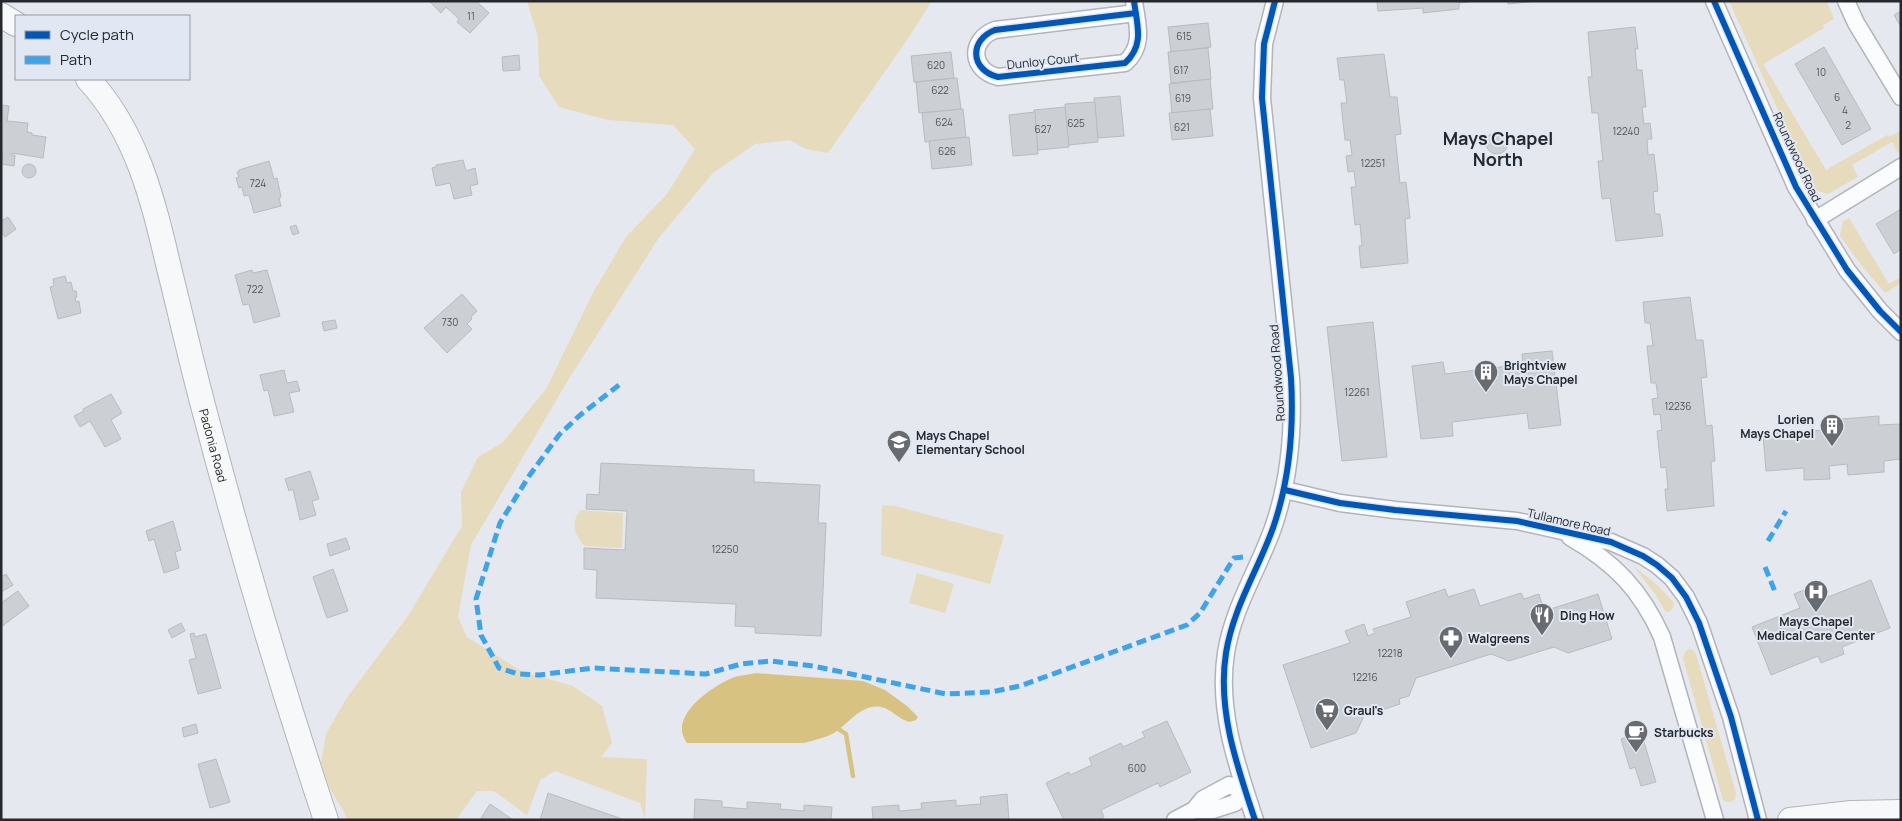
<svg xmlns="http://www.w3.org/2000/svg" width="1902" height="821" font-family="Manrope,sans-serif">
  <style>
    .green { fill: #e6dbbc }
    .water { fill: #d7c282 }
    .lines { fill: none; stroke-linecap: round; stroke-linejoin: round }
    .stream { stroke: #d7c282; stroke-width: 4.5 }
    .building { fill: #cccfd4; stroke: #b8bbc0 }
    .street-casing { stroke: #b2b4ba; stroke-width: 19 }
    .secondary-casing { stroke: #b2b4ba; stroke-width: 26 }
    .street { stroke: #fbfcfd; stroke-width: 16 }
    .secondary { stroke: #f7f8fa; stroke-width: 24 }
    .quiet { stroke: #3ea3eb; stroke-width: 5; stroke-dasharray: 10 5; stroke-linecap: butt }
    .cycleway-casing { stroke: #e1e7f3; stroke-width: 9 }
    .cycleway { stroke: #0057b8; stroke-width: 6 }
    .labels { text-anchor: middle; dominant-baseline: central; stroke-width: 4; stroke-linejoin: round; paint-order: stroke }
    .number-label { font-size: 10px; fill: #505458 }
    .street-label { font-size: 12px; fill: #25282c; stroke: #e1e7f3 }
    .poi-label { font-size: 12px; font-weight: bold; fill: #25282c; stroke: #e1e7f3; text-anchor: start }
    .district-label { font-size: 18px; font-weight: bold; fill: #25282c; stroke: #e1e7f3 }
  </style>
  <rect width="100%" height="100%" fill="#e5e8ef"/>
  <g class="green">
    <path d="M527,1h405l-25,39 -79,113 -22,-4 -16,-9 -35,4 -42,29 -55,66 -88,138 -99,168 -13,72 9,20 56,35 50,14 29,20 10,37 -11,14 46,2 -2,61 -5,-17 -85,-32 -15,9 -13,35 -33,-24h-17l-21,29h-109l-4,-10 -13,-21 -9,-26 5,-29 20,-35 62,-83 54,-90 -1,-34 17,-35 24,-14 44,-54 48,-98 32,-54 41,-43 28,-45 -22,-24 -65,-5 -49,-13 -20,-31 -1,-39z"/>
    <path d="M1729,1l98,1 7,17 -11,6 1,3 -61,36 63,106 61,-35 2,2 11,-6v21l-2,1 -6,-11 -40,23 6,12 -30,17 -14,-4z"/>
    <path d="M1849,218l40,66 12,-7v6l-16,10 -23,-27 -22,-30 3,-15z"/>
    <path d="M882,505l13,1 109,29 -14,49 -109,-29z"/>
    <path d="M581,510l42,3 -1,35 -37,-2c-11,-11 -15,-24 -4,-36z"/>
    <path d="M1634,567c15,10 28,22 40,36l-1,5 -3,3 -4,1 -11,-18z"/>
    <path d="M917,573l37,11 -9,29 -36,-10z"/>
    <path d="M1689,649l4,1 3,4 40,139 -1,6 -4,3h-4l-4,-2 -40,-141 2,-7z"/>
  </g>
  <path class="water" d="M755,673l108,8 22,9 22,16 11,11 -2,3 -7,2c-10,-3 -18,-13 -28,-15 -19,-4 -33,17 -47,26 -9,5 -20,7 -30,10h-117c-20,-26 24,-56 45,-65 7,-3 16,-3 23,-5z"/>
  <g class="lines">
    <path class="stream" d="M834,726l12,8 7,42"/>
  </g>
  <g class="building">
    <path d="M429,1h47l13,12 -19,20 -13,-11 2,-3 -13,-12 -5,6z"/>
    <path d="M1377,1h100l-18,2v6l-36,4v-5l-45,3z"/>
    <path d="M1507,1h31l-30,3z"/>
    <path d="M1901,11v16l-7,-12z"/>
    <path d="M1208,23l3,24 -40,5 -3,-25z"/>
    <path d="M1635,27l3,22h-3l2,21h5l4,37h-4l2,17 6,-1 2,16h-5l1,16 6,-1 4,37 -5,1 2,22h5l3,22 -47,5 -6,-43 -8,1 -4,-38h5l-5,-48h-6l-4,-36h4l-4,-45z"/>
    <path d="M1824,47l47,82 -29,16 -47,-81z"/>
    <path d="M1208,48l3,31 -40,4 -3,-31z"/>
    <path d="M951,52l3,26 -40,4 -3,-26z"/>
    <path d="M1384,54l6,43h7l4,37 -6,1 5,48 6,-1 4,36 -5,1 3,44 -47,5 -2,-22h3l-2,-22 -5,1 -4,-38h5l-2,-16 -6,1 -2,-16 6,-1 -2,-15h-5l-4,-37h6l-3,-23h-4l-3,-22z"/>
    <path d="M519,55l1,15 -17,1 -1,-14z"/>
    <path d="M957,78l4,31 -42,4 -3,-31z"/>
    <path d="M1210,79l3,30 -41,4 -3,-29z"/>
    <path d="M1120,96l4,40 -26,2 -4,-40z"/>
    <path d="M1095,102l3,40 -30,3 -3,-41z"/>
    <path d="M1,105l8,1 -2,15 21,2 -1,9 5,1v2l14,2 -3,21 -31,-5v2h3l-1,11 -13,-2 2,-11h-2z"/>
    <path d="M1065,107l4,40 -31,3 -4,-40z"/>
    <path d="M963,109l3,28 -41,5 -3,-29z"/>
    <path d="M1210,109l3,27 -41,4 -3,-27z"/>
    <path d="M1035,112l3,42 -25,2 -4,-41z"/>
    <circle cx="1497" cy="143" r="11"/>
    <path d="M969,137l3,28 -40,4 -3,-28z"/>
    <path d="M463,160l3,11 9,-3 3,16 -8,2 2,9 -18,4 -4,-16 -14,3 -4,-18 4,-1v-2z"/>
    <path d="M269,161l5,18 3,-1 4,19 -2,1 2,8 -27,7 -5,-18 -5,1 -2,-9 -3,1 -3,-10 3,-1 -2,-5h2v-2z"/>
    <circle cx="29" cy="171" r="7"/>
    <path d="M1901,209v40l-7,5 -18,-30z"/>
    <path d="M8,217l8,12 -11,8 -4,-5v-11z"/>
    <path d="M296,225l3,8 -6,2 -3,-8z"/>
    <path d="M252,270l1,3 14,-3 13,46 -26,7 -5,-19 -6,1 -8,-30z"/>
    <path d="M65,276l2,7 4,-1 2,9h3l1,6h-2l1,5 3,-1 2,12 -23,6 -8,-32 4,-1 -1,-7z"/>
    <path d="M462,294l15,17 -6,6 1,2 -5,5 5,5 -25,24 -23,-25z"/>
    <path d="M1690,297l6,43h7l4,37 -6,1 5,48 6,-1 3,36 -4,1 3,44 -47,5 -2,-22h3l-2,-22 -5,1 -4,-37 5,-1 -2,-16 -6,1 -2,-16 6,-1 -2,-15h-5l-4,-37h6l-3,-23h-5l-2,-21z"/>
    <path d="M335,320l2,8 -13,3 -2,-9z"/>
    <path d="M1373,322l14,135 -45,4 -15,-134z"/>
    <path d="M1552,351l9,74 -32,4 -2,-16 -75,9 1,14 -32,3 -9,-73 31,-4 2,12 78,-10 -1,-10z"/>
    <path d="M284,370l3,13 10,-2 3,10 -11,2 5,19 -20,4 -6,-26 -4,1 -4,-16z"/>
    <path d="M111,394l11,19 -11,7 10,19 -16,8 -15,-26 -10,6 -6,-11 10,-5 -1,-2z"/>
    <path d="M1879,416v9l22,-1v35l-17,2v11l-36,3 -1,-11 -18,2 1,13 -26,1v-12l-38,3 -3,-37 79,-5 -1,-10z"/>
    <path d="M601,463l153,7v12l66,3 -2,38h8l-5,113 -66,-3v-6l-20,-1 1,-22 -140,-6 1,-28 -13,-1v-21l41,2 2,-39 -41,-2 1,-15 12,1z"/>
    <path d="M310,471l9,28 -7,2 4,14 -16,5 -7,-31 -4,2 -4,-12z"/>
    <path d="M173,521l8,29 -6,2 4,16 -15,5 -10,-34 -5,2 -3,-10z"/>
    <path d="M346,538l4,11 -20,7 -3,-12z"/>
    <path d="M333,569l15,42 -21,7 -14,-41z"/>
    <path d="M6,574l7,11 -12,7v-15z"/>
    <path d="M1871,580l19,48 -48,19 2,7 -23,9 -3,-7 -47,19 -19,-48 48,-19 -6,-14 23,-9 6,14z"/>
    <path d="M1445,589l3,8 26,-8 6,17 41,-13 3,6 15,-5 5,17 54,-17 14,45 -44,14 -14,-6 -45,14 -18,-7 -75,24 -7,18 -10,3 1,5 -36,12 -8,17 -45,15 -28,-83 67,-22 -5,-12 19,-7 4,12 7,-3 -2,-4 38,-12 -5,-15z"/>
    <path d="M18,591l11,15 -28,21v-24z"/>
    <path d="M181,623l4,8 -13,7 -4,-8z"/>
    <path d="M194,633l1,4 11,-3 15,54 -23,6 -9,-34 7,-2 -6,-24z"/>
    <path d="M1167,721l24,51 -31,15 -2,-4 -57,27 3,7 -6,3h-34l-18,-37 23,-11 1,3 22,-10 -3,-7 32,-15 2,4 22,-10 -3,-5z"/>
    <path d="M196,724l2,9 -14,4 -2,-9z"/>
    <path d="M1641,732l15,50 -15,4 -6,-19 -5,2 -9,-30z"/>
    <path d="M216,759l14,43 -20,6 -12,-44z"/>
    <path d="M548,793l77,27h-85z"/>
    <path d="M1007,794l2,26h-136l-1,-13 27,-2v6l23,-2 -1,-6 35,-3v6l25,-2 -1,-7z"/>
    <path d="M695,799l27,2v6l25,2v-7l34,2 -1,5 24,2v-6l28,2 -1,13h-137z"/>
    <path d="M490,804l23,16h-33z"/>
  </g>
  <g class="lines">
    <defs>
      <g id="street">
        <path d="M1134,1c3,24 11,44 -9,62l-127,14c-28,-7 -29,-37 -3,-47l141,-17"/>
        <path d="M1714,1l82,186 51,83 33,41 21,21"/>
        <path d="M1846,1l10,22 45,74"/>
        <path d="M1815,220l86,-53"/>
        <path d="M1285,490l55,13 55,7 122,11 94,21 32,14 14,9 15,13 14,19 13,26 32,94 27,103"/>
        <path d="M1570,537c45,26 71,53 92,100l53,183"/>
        <path d="M1175,820l19,-10 9,-11 26,-14 16,6 -10,12 -22,7h-19"/>
        <path d="M1255,820c-18,-54 -38,-110 -29,-167 7,-45 32,-83 47,-125 17,-49 21,-98 18,-150l-29,-280 2,-54 11,-43"/>
      </g>
      <g id="secondary">
        <path d="M1,15l15,9"/>
        <path id="s1" d="M88,79c49,53 65,121 81,189 12,48 23,97 36,145 36,137 76,272 121,407"/>
        <path d="M1790,820l61,-7 50,-1"/>
      </g>
    </defs>
    <use href="#street" class="street-casing"/>
    <use href="#secondary" class="secondary-casing"/>
    <use href="#street" class="street"/>
    <use href="#secondary" class="secondary"/>
    <g class="quiet">
      <path d="M619,385l-40,31 -20,19 -30,41 -29,47 -24,76 5,36 18,33 19,6 21,1 54,-7 113,6 35,-10 30,-3 42,5 133,28 45,-2 29,-6 167,-61 13,-12 34,-55 10,-1"/>
      <path d="M1768,541l18,-30"/>
      <path d="M1765,567l11,27"/>
    </g>
    <defs>
      <g id="cycleway">
        <path d="M1134,1c3,24 11,44 -9,62l-127,14c-28,-7 -29,-37 -3,-47l141,-17"/>
        <path d="M1714,1l82,186 51,83 33,41 21,21"/>
        <path d="M1285,490l55,13 55,7 122,11 94,21 32,14 14,9 15,13 14,19 13,26 32,94 27,103"/>
        <path d="M1255,820c-18,-54 -38,-110 -29,-167 7,-45 32,-83 47,-125 17,-49 21,-98 18,-150l-29,-280 2,-54 11,-43"/>
      </g>
    </defs>
    <use href="#cycleway" class="cycleway-casing"/>
    <use href="#cycleway" class="cycleway"/>
  </g>
  <defs>
    <symbol id="building-pin" viewBox="-11 -11 22 30"><path d="M0 17L-7.5 6A9.5 9.5 0 1 1 7.5 6Z" fill="#686b70" stroke="#e1e7f3"/><path d="M-4-6H4V6H1V3H-1V6H-4ZM-2.5-4.3h1.7v1.8h-1.7ZM.8-4.3h1.7v1.8H.8ZM-2.5-1h1.7V.8h-1.7ZM.8-1h1.7V.8H.8Z" fill="#fff"/></symbol>
    <symbol id="school-pin" viewBox="-11 -11 22 30"><path d="M0 17L-7.5 6A9.5 9.5 0 1 1 7.5 6Z" fill="#686b70" stroke="#e1e7f3"/><path d="M0-5L7-2L0 1L-7-2ZM-4 1L0 2.5L4 1V4Q0 6-4 4Z" fill="#fff"/></symbol>
    <symbol id="hospital-pin" viewBox="-11 -11 22 30"><path d="M0 17L-7.5 6A9.5 9.5 0 1 1 7.5 6Z" fill="#686b70" stroke="#e1e7f3"/><path d="M-5-5h3v3.5h4V-5h3V5h-3V1.5h-4V5h-3Z" fill="#fff"/></symbol>
    <symbol id="restaurant-pin" viewBox="-11 -11 22 30"><path d="M0 17L-7.5 6A9.5 9.5 0 1 1 7.5 6Z" fill="#686b70" stroke="#e1e7f3"/><path d="M-5-6h1v4h1v-4h1v4h1v-4h1v5L-1.5 .5V6h-2V.5L-5-1ZM5-6V6H3V1.5H1.5Q1.5-4 5-6Z" fill="#fff"/></symbol>
    <symbol id="pharmacy-pin" viewBox="-11 -11 22 30"><path d="M0 17L-7.5 6A9.5 9.5 0 1 1 7.5 6Z" fill="#686b70" stroke="#e1e7f3"/><path d="M-2-6h4v4h4v4h-4v4h-4v-4h-4v-4h4Z" fill="#fff"/></symbol>
    <symbol id="supermarket-pin" viewBox="-11 -11 22 30"><path d="M0 17L-7.5 6A9.5 9.5 0 1 1 7.5 6Z" fill="#686b70" stroke="#e1e7f3"/><path d="M-6-5.5h2.5l.6 2H6L4.5 2H-2.5L-4.4-4H-6ZM-1.5 3.2a1.3 1.3 0 1 0 .1 0ZM3 3.2a1.3 1.3 0 1 0 .1 0Z" fill="#fff"/></symbol>
    <symbol id="cafe-pin" viewBox="-11 -11 22 30"><path d="M0 17L-7.5 6A9.5 9.5 0 1 1 7.5 6Z" fill="#686b70" stroke="#e1e7f3"/><path d="M-5.5-4.5H6V0H3Q3 3.5 0 3.5H-2.5Q-5.5 3.5-5.5 0ZM3-3.2v2h1.7v-2ZM-6 4.5H4V6H-6Z" fill="#fff"/></symbol>
  </defs>
  <g fill-rule="evenodd">
    <use href="#building-pin" x="1472" y="358" width="28" height="38"/>
    <use href="#building-pin" x="1818" y="412" width="28" height="38"/>
    <use href="#school-pin" x="885" y="428" width="28" height="38"/>
    <use href="#hospital-pin" x="1802" y="578" width="28" height="38"/>
    <use href="#restaurant-pin" x="1528" y="601" width="28" height="38"/>
    <use href="#pharmacy-pin" x="1437" y="624" width="28" height="38"/>
    <use href="#supermarket-pin" x="1313" y="696" width="28" height="38"/>
    <use href="#cafe-pin" x="1622" y="718" width="28" height="38"/>
  </g>
  <g class="labels">
    <g class="number-label">
      <text x="471" y="16">11</text>
      <text x="1184" y="36">615</text>
      <text x="936" y="65">620</text>
      <text x="1181" y="70">617</text>
      <text x="1821" y="72">10</text>
      <text x="940" y="90">622</text>
      <text x="1837" y="97">6</text>
      <text x="1183" y="98">619</text>
      <text x="1845" y="110">4</text>
      <text x="944" y="122">624</text>
      <text x="1076" y="123">625</text>
      <text x="1848" y="125">2</text>
      <text x="1182" y="127">621</text>
      <text x="1043" y="129">627</text>
      <text x="1626" y="131">12240</text>
      <text x="947" y="151">626</text>
      <text x="1373" y="163">12251</text>
      <text x="258" y="183">724</text>
      <text x="255" y="289">722</text>
      <text x="450" y="322">730</text>
      <text x="1357" y="392">12261</text>
      <text x="1678" y="406">12236</text>
      <text x="725" y="549">12250</text>
      <text x="1390" y="653">12218</text>
      <text x="1365" y="677">12216</text>
      <text x="1137" y="768">600</text>
    </g>
    <g class="street-label">
      <text transform="translate(1043 61) rotate(-6)">Dunloy Court</text>
      <text transform="translate(1797 157) rotate(65)">Roundwood Road</text>
      <text transform="translate(1277 373) rotate(-94)">Roundwood Road</text>
      <text stroke="none"><textPath href="#s1" startOffset="391">Padonia Road</textPath></text>
      <text transform="translate(1569 522) rotate(13)">Tullamore Road</text>
    </g>
    <g class="poi-label">
      <text x="1504" y="365">Brightview<tspan x="1504" dy="14">Mays Chapel</tspan></text>
      <text x="1814" y="419" text-anchor="end">Lorien<tspan x="1814" dy="14">Mays Chapel</tspan></text>
      <text x="916" y="435">Mays Chapel<tspan x="916" dy="14">Elementary School</tspan></text>
      <text x="1560" y="615">Ding How</text>
      <text x="1816" y="621" text-anchor="middle">Mays Chapel<tspan x="1816" dy="14">Medical Care Center</tspan></text>
      <text x="1468" y="638">Walgreens</text>
      <text x="1344" y="710">Graul's</text>
      <text x="1654" y="732">Starbucks</text>
    </g>
    <g class="district-label">
      <text x="1498" y="138">Mays Chapel<tspan x="1498" dy="21">North</tspan></text>
    </g>
  </g>
  <rect width="1902" height="821" fill="none" stroke="#25282c" stroke-width="5"/>
  <rect x="15" y="15" width="175" height="65" fill="#e1e7f3" stroke="#969ba3"/>
  <rect x="25" y="31" width="25" height="8" fill="#0057b8" stroke="#969ba3"/>
  <text x="60" y="40" font-size="15" fill="#25282c">Cycle path</text>
  <rect x="25" y="56" width="25" height="8" fill="#3ea3eb" stroke="#969ba3"/>
  <text x="60" y="65" font-size="15" fill="#25282c">Path</text>
</svg>
